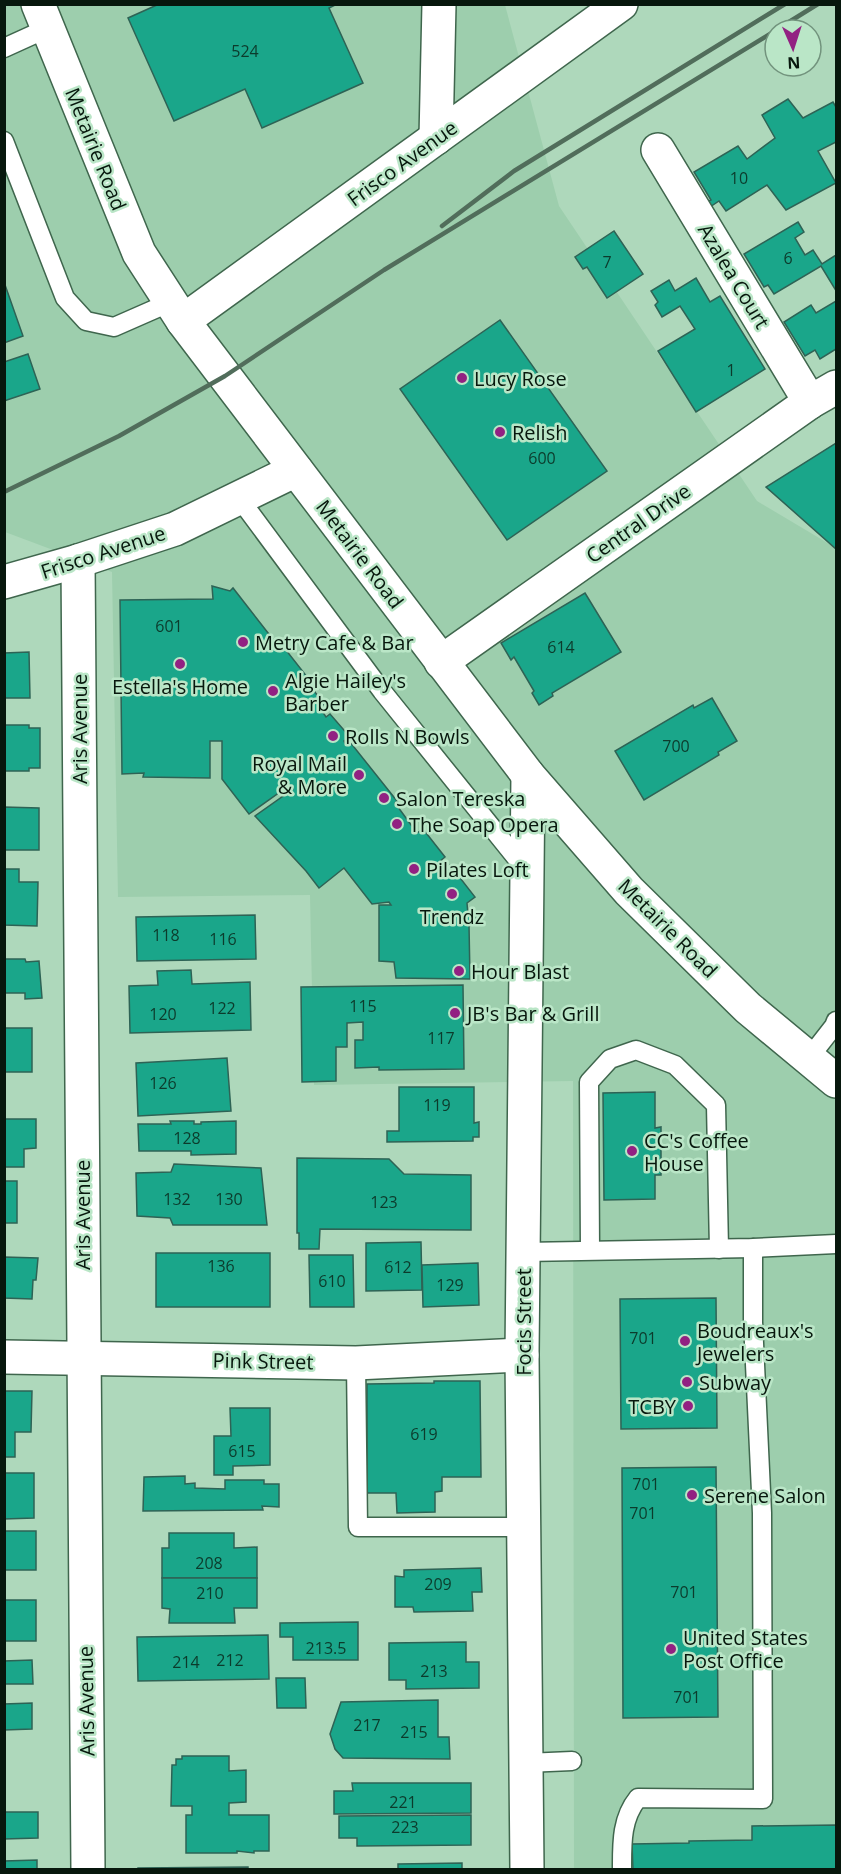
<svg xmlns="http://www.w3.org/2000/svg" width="841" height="1874" font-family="'Open Sans',sans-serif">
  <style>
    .built { fill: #9dcead }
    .building { fill: #1aa68a; stroke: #2e6355; stroke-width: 1.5 }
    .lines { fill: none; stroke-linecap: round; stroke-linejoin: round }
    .lane-casing { stroke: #3f664d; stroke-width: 21 }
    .street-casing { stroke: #3f664d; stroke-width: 36 }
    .secondary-casing { stroke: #3f664d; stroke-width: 36 }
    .lane { stroke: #fff; stroke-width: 18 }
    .street { stroke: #fff; stroke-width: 33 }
    .secondary { stroke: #fff; stroke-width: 33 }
    .rail { stroke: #516d5b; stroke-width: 4.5 }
    .poi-dot { fill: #922182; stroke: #bae6c7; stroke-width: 2 }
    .labels { text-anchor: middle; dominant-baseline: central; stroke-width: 5; stroke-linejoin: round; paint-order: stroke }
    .number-label { font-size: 16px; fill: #0c3b2c }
    .street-label { font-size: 20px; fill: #07170d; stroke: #bae6c7 }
    .poi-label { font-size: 20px; fill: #07170d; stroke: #bae6c7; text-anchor: start }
  </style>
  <rect width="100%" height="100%" fill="#aed8bb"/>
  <path class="built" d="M4,5h501l54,201 198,295 79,47v1321h-262l-1,-788 -259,4 -4,-190 -192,2 -6,-325 -107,-40z"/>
  <g class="building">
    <path d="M159,4h178l-8,4 34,75 -101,45 -17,-39 -71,32 -46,-103z"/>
    <path d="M788,99l15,19 30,-16 3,5v35l-18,9 18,32 -50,27 -19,-25 -41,26 -7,-10 -9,6 -3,-5 4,-2 -17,-28 44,-26 9,13 28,-21 -13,-23z"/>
    <path d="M798,222l6,10 -9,6 10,17 8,-5 9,14 14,-9v33l-1,1 -14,-23 -47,28 -6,-9 -4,2 -20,-33z"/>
    <path d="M614,231l29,43 -36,24 -20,-31 -4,2 -8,-12z"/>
    <path d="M696,278l14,24 10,-6 45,73 -69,43 -38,-61 37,-22 -15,-23 -18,11 -7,-12 3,-3 -7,-11 18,-11 6,11z"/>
    <path d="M4,282l19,54 -19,7z"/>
    <path d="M836,301v48l-16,10 -5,-9 -10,6 -21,-34 27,-17 5,8z"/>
    <path d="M500,320l107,151 -100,69 -107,-151z"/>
    <path d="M28,354l12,35 -36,12v-39z"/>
    <path d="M836,443v106l-70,-62z"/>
    <path d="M212,586l18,5 3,-3 46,59 3,-2 26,33 -9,7 3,4 6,-6 16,21 -4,4 6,9 4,-3 20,23 -6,4 2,4 4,-3 47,59 -2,2 22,30 6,-4 22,28 -6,5 6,7 5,-4 25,32 -8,6 1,12h8l-1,10h-6l1,54 -74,-1 -2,-16 -15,-1v-56h12l-2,-3 -17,2 -28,-36 -25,20 -13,-17 -51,-55 38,-27 -3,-4 -41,29 -27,-35v-38h-12v37l-67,-1 1,-4 -22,1 -2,-174 93,-1z"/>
    <path d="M585,593l36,59 -69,41 1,3 -14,9 -7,-12 2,-2 -20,-34 -3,3 -10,-17z"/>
    <path d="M29,652l1,46h-26v-45z"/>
    <path d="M712,698l25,43 -19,11 1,3 -75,45 -29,-49 78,-46 1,3z"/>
    <path d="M4,725h25v3h11v40h-11v3h-25z"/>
    <path d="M4,807l35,1v42h-35z"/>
    <path d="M4,869h15v13h19l-1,44 -33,-1z"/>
    <path d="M255,915l1,44 -119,2 -1,-44z"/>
    <path d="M4,959h21l1,3 13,-1 3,37 -17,1v-6h-21z"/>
    <path d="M191,970l1,14 58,-2 1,48 -121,3 -1,-47 29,-1 -1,-14z"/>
    <path d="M463,985l1,84 -85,1v-3l-24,1v-28h8v-18l-16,1v24h-11v34l-34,1 -1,-95z"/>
    <rect x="4" y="1028" width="28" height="44"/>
    <path d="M227,1058l4,53 -93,5 -2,-53z"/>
    <path d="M399,1087h75v36l5,-1v15h-6v4l-86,1v-11h12z"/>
    <path d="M655,1092v36l6,-1v48h-6v24l-51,1 -1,-107z"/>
    <path d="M4,1119h32v29l-12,1v18h-20z"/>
    <path d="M170,1121h24v3h7v-2l35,-1v33l-45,1v-4h-52l-1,-27h33z"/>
    <path d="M297,1158l92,1 15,15 67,1v55l-151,-1 -1,20h-20v-16h-2z"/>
    <path d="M174,1164l87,4 6,57h-94l-3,-7 -33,-2 -1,-43 35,-1z"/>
    <rect x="4" y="1181" width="13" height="42"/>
    <path d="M421,1242l1,48 -56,1v-48z"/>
    <rect x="156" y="1253" width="114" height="54"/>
    <path d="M309,1255h44l1,52h-44z"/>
    <path d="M4,1257l34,1 -2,22h-3l-1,19 -28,-1z"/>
    <path d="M478,1263l1,42 -56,2 -1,-42z"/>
    <path d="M716,1298l1,130 -96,1 -1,-130z"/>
    <path d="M434,1381h46l1,96h-39v14l-7,1v20l-38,1 -1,-20h-29v-109l67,-1z"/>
    <path d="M4,1391h28l-1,41h-16v25h-11z"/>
    <path d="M230,1408h40v57l-37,1v9h-19v-39h17z"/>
    <path d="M716,1467l2,250 -95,1 -1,-250z"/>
    <path d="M4,1473h30v45l-30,1z"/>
    <path d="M185,1476v8l10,-1v5l30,1v-9h39v4h15v23l-17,-1 1,4 -120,1 1,-34z"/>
    <rect x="4" y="1531" width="32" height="39"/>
    <path d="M169,1533h65v15l23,-1v31h-95v-30h7z"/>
    <path d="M481,1568l1,24h-10l1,19 -59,1 -1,-5h-18v-31l9,1v-7z"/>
    <path d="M162,1578h95v30h-23l1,15h-66l1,-14 -8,-1z"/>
    <rect x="4" y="1600" width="32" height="41"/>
    <path d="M358,1622v38h-65v-23h-13v-14z"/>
    <path d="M268,1635l1,44 -131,2 -1,-44z"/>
    <path d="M466,1642v20h13v26l-73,1v-9h-17v-37z"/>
    <path d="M32,1660l1,24h-29v-23z"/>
    <path d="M276,1678h29l1,30h-29z"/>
    <path d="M438,1700v37h11l1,22 -107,-1 -8,-9 -5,-15 11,-32z"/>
    <path d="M32,1703v26l-28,1v-26z"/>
    <path d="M182,1756h47v15l17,-1v32l-17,1v12h40v36h-15v2l-17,-2v2h-51v-38h6v-9h-21l1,-41h4v-6h6z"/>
    <path d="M352,1783h119v30l-137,1v-23h19z"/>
    <path d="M4,1812h34v26l-34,1z"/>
    <path d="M471,1815v30l-114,1v-8h-18v-22z"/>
    <path d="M836,1825v45h-203l-1,-26 57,-1v-2l63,-1v-14z"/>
    <path d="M37,1860v10h-33v-9z"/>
    <path d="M462,1863v7h-64v-6z"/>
    <path d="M248,1867v3h-110v-2z"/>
  </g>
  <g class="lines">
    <defs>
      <g id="lane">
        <path d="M4,48l44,-20"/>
        <path d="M4,141l61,157 21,23 28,6 57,-25"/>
        <path d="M239,498l143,193 144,179"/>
        <path d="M809,1058l25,-32 2,-5"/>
        <path d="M590,1250l-1,-168 21,-23 26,-9 39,15 41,40 3,144"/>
        <path d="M524,1252l229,-4 83,-4"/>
        <path d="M356,1363l2,164h165"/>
        <path d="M526,1763l46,-2"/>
        <path d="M622,1870c0,-26 -1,-51 16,-72l125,1 -1,-286 -9,-191v-74"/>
      </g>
      <g id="street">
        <path d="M436,138l3,-134"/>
        <path d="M658,150l152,252"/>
        <path d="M183,321l438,-317"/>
        <path d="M78,561l10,1309"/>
        <path d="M4,582l74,-21 97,-32 121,-59"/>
        <path d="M441,662l369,-260 26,-15"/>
        <path d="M4,1357l352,6 166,-8"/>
        <path d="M527,1870l-5,-515 6,-580"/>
      </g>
      <path id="secondary" d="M38,4l101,249 44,68 345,454 101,116 119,117 88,73"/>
    </defs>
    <use href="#lane" class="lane-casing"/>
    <use href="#street" class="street-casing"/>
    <use href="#secondary" class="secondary-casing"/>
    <use href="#lane" class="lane"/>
    <use href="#street" class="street"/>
    <use href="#secondary" class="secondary"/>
    <g class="rail">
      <path d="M776,30l42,-26"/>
      <path d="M442,226l72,-55 271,-167"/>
      <path d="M4,492l115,-56 106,-60 159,-106 391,-239"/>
    </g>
  </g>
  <g class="poi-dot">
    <circle cx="462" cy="378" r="6"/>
    <circle cx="500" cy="432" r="6"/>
    <circle cx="243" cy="642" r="6"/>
    <circle cx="180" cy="664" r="6"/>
    <circle cx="273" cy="691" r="6"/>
    <circle cx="333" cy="736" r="6"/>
    <circle cx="359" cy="775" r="6"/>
    <circle cx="384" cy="798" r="6"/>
    <circle cx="397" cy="824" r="6"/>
    <circle cx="414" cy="869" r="6"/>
    <circle cx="452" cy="894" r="6"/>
    <circle cx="459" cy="971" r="6"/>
    <circle cx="455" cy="1013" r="6"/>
    <circle cx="632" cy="1151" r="6"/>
    <circle cx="685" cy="1341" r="6"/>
    <circle cx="687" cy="1382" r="6"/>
    <circle cx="688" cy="1406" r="6"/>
    <circle cx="692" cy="1495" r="6"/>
    <circle cx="671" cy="1649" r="6"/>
  </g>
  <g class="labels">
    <g class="number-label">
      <text x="245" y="51">524</text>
      <text x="739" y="178">10</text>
      <text x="788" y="258">6</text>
      <text x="607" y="262">7</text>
      <text x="731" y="370">1</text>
      <text x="542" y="458">600</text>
      <text x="169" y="626">601</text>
      <text x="561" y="647">614</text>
      <text x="676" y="746">700</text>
      <text x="166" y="935">118</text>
      <text x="223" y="939">116</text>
      <text x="363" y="1006">115</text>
      <text x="222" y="1008">122</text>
      <text x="163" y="1014">120</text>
      <text x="441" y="1038">117</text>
      <text x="163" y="1083">126</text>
      <text x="437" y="1105">119</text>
      <text x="187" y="1138">128</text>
      <text x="177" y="1199">132</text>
      <text x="229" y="1199">130</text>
      <text x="384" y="1202">123</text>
      <text x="221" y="1266">136</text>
      <text x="398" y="1267">612</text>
      <text x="332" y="1281">610</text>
      <text x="450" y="1285">129</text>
      <text x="643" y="1338">701</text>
      <text x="424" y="1434">619</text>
      <text x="242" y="1451">615</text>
      <text x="646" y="1484">701</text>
      <text x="643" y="1513">701</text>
      <text x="209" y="1563">208</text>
      <text x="438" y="1584">209</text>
      <text x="684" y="1592">701</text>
      <text x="210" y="1593">210</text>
      <text x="326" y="1648">213.5</text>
      <text x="230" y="1660">212</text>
      <text x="186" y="1662">214</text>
      <text x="434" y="1671">213</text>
      <text x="687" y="1697">701</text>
      <text x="367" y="1725">217</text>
      <text x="414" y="1732">215</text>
      <text x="403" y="1802">221</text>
      <text x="405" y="1827">223</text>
    </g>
    <g class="street-label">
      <text transform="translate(96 149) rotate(68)">Metairie Road</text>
      <text transform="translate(402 163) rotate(-36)">Frisco Avenue</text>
      <text transform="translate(734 276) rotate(59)">Azalea Court</text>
      <text transform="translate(638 523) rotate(-35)">Central Drive</text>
      <text transform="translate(103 552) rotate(-18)">Frisco Avenue</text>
      <text transform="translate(360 554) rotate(53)">Metairie Road</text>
      <text transform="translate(79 729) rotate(-90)">Aris Avenue</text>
      <text transform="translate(668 928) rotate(45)">Metairie Road</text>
      <text transform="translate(82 1215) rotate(-90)">Aris Avenue</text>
      <text transform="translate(523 1322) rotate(-90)">Focis Street</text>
      <text transform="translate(263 1361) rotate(1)">Pink Street</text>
      <text transform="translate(86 1701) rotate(-91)">Aris Avenue</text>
    </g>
    <g class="poi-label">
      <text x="474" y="378">Lucy Rose</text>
      <text x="512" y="432">Relish</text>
      <text x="255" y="642">Metry Cafe &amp; Bar</text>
      <text x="285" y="680">Algie Hailey's<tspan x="285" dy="23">Barber</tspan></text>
      <text x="180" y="686" text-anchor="middle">Estella's Home</text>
      <text x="345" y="736">Rolls N Bowls</text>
      <text x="347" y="763" text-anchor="end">Royal Mail<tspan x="347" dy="23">&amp; More</tspan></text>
      <text x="396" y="798">Salon Tereska</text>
      <text x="409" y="824">The Soap Opera</text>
      <text x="426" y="869">Pilates Loft</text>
      <text x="452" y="916" text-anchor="middle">Trendz</text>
      <text x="471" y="971">Hour Blast</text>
      <text x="467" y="1013">JB's Bar &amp; Grill</text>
      <text x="644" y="1140">CC's Coffee<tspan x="644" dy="23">House</tspan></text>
      <text x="697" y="1330">Boudreaux's<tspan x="697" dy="23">Jewelers</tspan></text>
      <text x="699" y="1382">Subway</text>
      <text x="676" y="1406" text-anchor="end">TCBY</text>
      <text x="704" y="1495">Serene Salon</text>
      <text x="683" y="1637">United States<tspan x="683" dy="23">Post Office</tspan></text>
    </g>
  </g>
  <rect width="841" height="1874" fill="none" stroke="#07170d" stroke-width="12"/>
  <g transform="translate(793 48) rotate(177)"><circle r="28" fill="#bae6c7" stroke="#72937d" stroke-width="1.5"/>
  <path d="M0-4.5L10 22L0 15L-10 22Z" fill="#922182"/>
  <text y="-9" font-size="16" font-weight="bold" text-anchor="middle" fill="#07170d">N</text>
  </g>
</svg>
